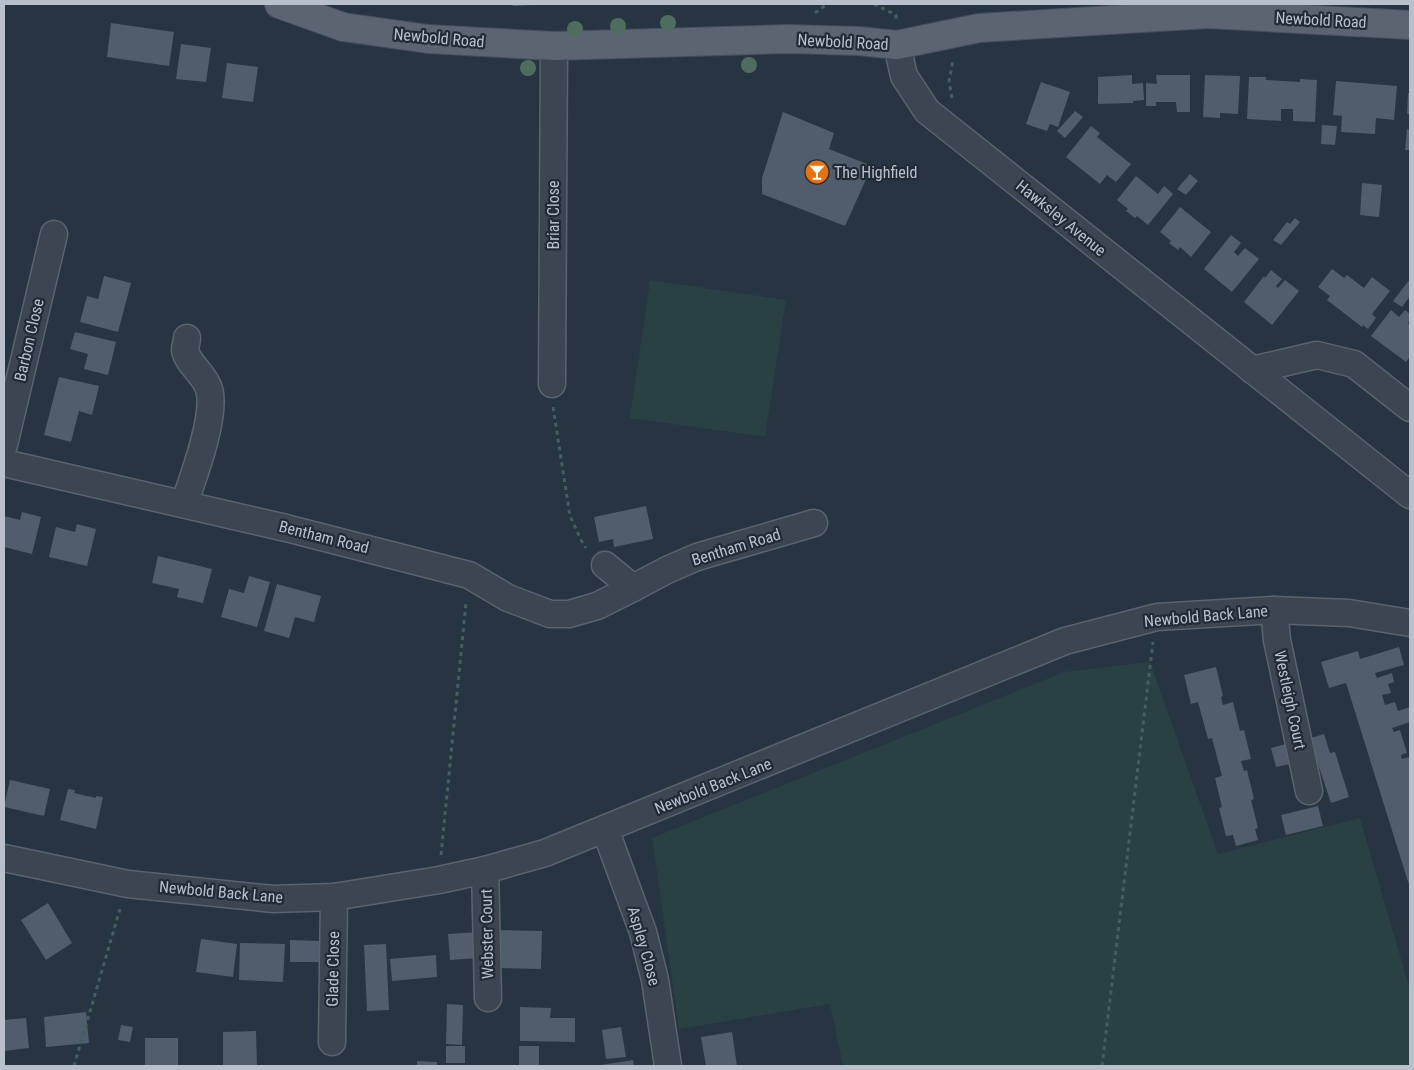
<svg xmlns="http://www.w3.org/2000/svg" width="1414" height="1070" font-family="'Roboto Condensed',sans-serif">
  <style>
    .green { fill: #294142 }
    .building { fill: #505d6c }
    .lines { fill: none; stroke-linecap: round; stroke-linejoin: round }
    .minor-casing { stroke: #59646e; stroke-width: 29 }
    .major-casing { stroke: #454f5a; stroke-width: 30 }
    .path { stroke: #475e5f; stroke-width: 3; stroke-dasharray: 4 4; stroke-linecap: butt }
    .minor { stroke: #3b4651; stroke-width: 26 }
    .major { stroke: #5a6571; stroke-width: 28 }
    .tree { fill: #4f6d5f }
    .labels { text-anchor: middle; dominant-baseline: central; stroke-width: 4.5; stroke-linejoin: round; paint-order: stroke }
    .street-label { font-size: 16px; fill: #b8c1cb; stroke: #202b36 }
    .poi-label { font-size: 16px; fill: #b8c1cb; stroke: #202b36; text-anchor: start }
  </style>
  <rect width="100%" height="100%" fill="#273441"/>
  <g class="green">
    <path d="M650,280l136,20 -21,137 -135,-19z"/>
    <path d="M1150,662l68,192 142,-36 50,172v76h-567l-13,-62 -151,25 -27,-191 412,-166z"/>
  </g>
  <g class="building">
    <path d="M512,4h20v1l-19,1z"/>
    <path d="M111,23l63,9 -5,34 -62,-9z"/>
    <path d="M181,44l30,4 -5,34 -30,-3z"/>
    <path d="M227,63l31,4 -5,35 -31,-4z"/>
    <path d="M1132,75v9l11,-1 1,17 -11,1v2l-35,1v-27z"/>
    <path d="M1156,75h34v37h-13l-1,-10h-20v4h-10v-23l11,1z"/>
    <path d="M1205,75l35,1 -2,38 -18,-1v5l-17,-1z"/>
    <path d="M1249,77h17v3l34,2v-3l17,1 -2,42 -22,-1v-12h-12v12l-34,-2z"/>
    <path d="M1336,81l61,5 -3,34 -18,-2 -1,16 -34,-2 1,-16 -9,-1z"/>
    <path d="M1041,82l29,10 -12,35 -8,-3 -3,7 -21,-7z"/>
    <path d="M1408,93h2v21h-3z"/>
    <path d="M1075,111l8,6 -18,21 -8,-7z"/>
    <path d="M783,112l51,21 -5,16 43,17 -27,60 -83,-32v-16z"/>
    <path d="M1322,125l15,1 -2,19 -14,-1z"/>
    <path d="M1091,126l9,7 -3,4 34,27 -15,18 -9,-7 -7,9 -34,-27z"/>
    <path d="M1407,129l3,1v20h-5z"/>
    <path d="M1190,174l8,7 -12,14 -9,-6z"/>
    <path d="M1136,176l22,18 6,-8 9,8 -25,31 -11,-9 -2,2 -9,-7 2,-2 -11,-9z"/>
    <path d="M1362,183l20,2 -3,32 -19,-2z"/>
    <path d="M1180,207l31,25 -20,25 -11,-10 -2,3 -9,-7 2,-2 -11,-9z"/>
    <path d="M1295,218l5,4 -19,23 -8,-5 14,-18 3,2z"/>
    <path d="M1231,235l10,8 -7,9 4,4 7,-8 14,11 -27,33 -28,-23z"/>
    <path d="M1332,269l12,9 3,-3 17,13 8,-11 18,14 -18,23 4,4 -8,11 -5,-4 -1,2 -35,-27 3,-4 -12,-9z"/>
    <path d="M1271,270l11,9 -6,7 2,2 7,-8 14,11 -27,34 -28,-23 20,-26 1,2z"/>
    <path d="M104,276l27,7 -13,49 -38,-10 7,-26 11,3z"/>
    <path d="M1410,279v17l-8,11 -9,-6z"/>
    <path d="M1391,310l8,7 6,-7 5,4v6l-2,3 2,2v32l-4,5 -35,-26z"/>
    <path d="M75,332l41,10 -8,33 -24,-6 4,-15 -18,-5z"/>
    <path d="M59,377l40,9 -7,29 -13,-4 -8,31 -27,-7z"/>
    <path d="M646,506l7,33 -39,8 -1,-8 -14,3 -5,-25z"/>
    <path d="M22,512l19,5 -9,37 -28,-7v-31l16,4z"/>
    <path d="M77,524l19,5 -9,37 -38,-9 7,-30 19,5z"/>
    <path d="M158,556l54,13 -9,34 -26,-6 2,-8 -27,-6z"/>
    <path d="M249,576l21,6 -13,45 -36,-10 8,-28 15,4z"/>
    <path d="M277,584l44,12 -7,26 -19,-5 -6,21 -25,-7z"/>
    <path d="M1399,647l5,18 -29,8 2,5 15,-5 2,9 -6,2 3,9 -9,2 3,10 10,-3 3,9 12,-4v15l-18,6 2,4 6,-2 7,23 -6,2 1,4 7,-2 1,6v19h-1l1,4v102l-64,-205 -17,5 -8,-26 37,-11 2,8z"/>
    <path d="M1216,667l7,29 -2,1 2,8 10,-3 7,29 4,-1 7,29 -10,2 3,10 3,-1 7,29 -3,1 7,28 -3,1 3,11 -22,6 -3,-11 -7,1 -7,-28 3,-1 -7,-29 7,-2 -10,-38 -4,1 -10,-37 -7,2 -7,-29z"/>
    <path d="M1324,734l6,19 5,-1 14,45 -18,6 -15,-45 -5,1 -6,-19z"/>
    <path d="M1290,743l5,20 -19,4 -5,-19z"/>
    <path d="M10,780l40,9 -6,27 -40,-9z"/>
    <path d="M68,789l7,1 -1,3 22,5v-2l7,1 -7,32 -36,-9z"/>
    <path d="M1318,806l5,20 -37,9 -5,-20z"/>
    <path d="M48,903l24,40 -26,17 -25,-40z"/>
    <path d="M496,930l46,1 -1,38 -46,-1z"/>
    <path d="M478,932l2,26 -30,2 -2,-26z"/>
    <path d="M201,939l36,5 -4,33 -37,-5z"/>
    <path d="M290,940l30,1v21h-30z"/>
    <path d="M240,943l45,1 -2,38 -44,-2z"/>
    <path d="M386,944l3,66 -22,1 -3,-66z"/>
    <path d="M436,955l1,22 -45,4 -2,-22z"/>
    <path d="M447,1004l16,1 -1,40 -16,-1z"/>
    <path d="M520,1007l31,1 -1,10h25v24l-55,-1z"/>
    <path d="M86,1012l3,31 -43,4 -2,-30z"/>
    <path d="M26,1018l3,30 -25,3v-31z"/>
    <path d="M121,1025l12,2 -3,15 -12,-2z"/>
    <path d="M621,1027l5,30 -20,2 -4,-29z"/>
    <path d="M256,1031l1,35h-34v-34z"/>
    <path d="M732,1032l5,34h-31l-5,-29z"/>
    <rect x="145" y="1038" width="33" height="28"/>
    <rect x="446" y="1046" width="19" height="17"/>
    <rect x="519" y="1046" width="20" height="20"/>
    <path d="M633,1060l1,6h-33v-1z"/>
    <path d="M417,1061l20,1v4h-20z"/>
  </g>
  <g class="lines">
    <defs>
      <g id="minor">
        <path d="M897,45l7,31 23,35 483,384"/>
        <path d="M1252,370l65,-15 37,9 56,44"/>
        <path d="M552,384l2,-338"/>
        <path d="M4,445l50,-211"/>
        <path d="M4,463l282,65 183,47 39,23 42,16h19l28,-8 36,-18 -28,-23"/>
        <path d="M184,504c9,-26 33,-89 25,-115 -4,-14 -22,-26 -24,-39 0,-4 2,-8 2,-12"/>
        <path d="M633,588l34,-18 30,-13 117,-34"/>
        <path d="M1274,610l3,30 32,151"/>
        <path d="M605,829l38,103 12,48 13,86"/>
        <path d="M4,858l124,26 145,15 61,-2 105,-17 46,-10 60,-17 520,-212 92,-24 117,-7 75,3 61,10"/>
        <path d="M485,870l3,128"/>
        <path d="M332,1042l2,-145"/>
      </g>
      <path id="major" d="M279,4l64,23 85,12 126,7 233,-7 72,2 38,4 82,-17 229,-14 202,11"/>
    </defs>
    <use href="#minor" class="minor-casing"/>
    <use href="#major" class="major-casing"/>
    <g class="path">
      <path d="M874,4l22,11v5"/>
      <path d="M815,13l12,-9"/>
      <path d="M952,98l-3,-17 4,-21"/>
      <path d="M553,407l17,109 11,24 5,8"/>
      <path d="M441,855l25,-252"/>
      <path d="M74,1066l46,-157"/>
      <path d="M1102,1066l51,-424"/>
    </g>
    <use href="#minor" class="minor"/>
    <use href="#major" class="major"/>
  </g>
  <g class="tree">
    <circle cx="668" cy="23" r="8"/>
    <circle cx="618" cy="26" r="8"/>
    <circle cx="575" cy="29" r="8"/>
    <circle cx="749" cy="65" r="8"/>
    <circle cx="528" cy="68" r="8"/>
  </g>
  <defs>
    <symbol id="bar-disc" viewBox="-11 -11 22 22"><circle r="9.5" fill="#e8710a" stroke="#202b36"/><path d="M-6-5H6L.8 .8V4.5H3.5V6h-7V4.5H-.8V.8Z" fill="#fff"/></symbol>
  </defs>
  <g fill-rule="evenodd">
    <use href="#bar-disc" x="803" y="158" width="28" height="28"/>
  </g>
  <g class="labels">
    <g class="street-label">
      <text transform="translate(1321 20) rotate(3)">Newbold Road</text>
      <text transform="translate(439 38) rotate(5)">Newbold Road</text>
      <text transform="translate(843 42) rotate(3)">Newbold Road</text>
      <text transform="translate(553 215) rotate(-90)">Briar Close</text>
      <text transform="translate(1061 218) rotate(39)">Hawksley Avenue</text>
      <text transform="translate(29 340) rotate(-77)">Barbon Close</text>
      <text transform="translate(324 537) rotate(14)">Bentham Road</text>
      <text transform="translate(736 547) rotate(-17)">Bentham Road</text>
      <text transform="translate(1206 616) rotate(-5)">Newbold Back Lane</text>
      <text transform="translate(1290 700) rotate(78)">Westleigh Court</text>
      <text transform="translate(713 786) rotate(-22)">Newbold Back Lane</text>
      <text transform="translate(221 892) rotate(5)">Newbold Back Lane</text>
      <text transform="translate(487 934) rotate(-91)">Webster Court</text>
      <text transform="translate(644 946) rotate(74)">Aspley Close</text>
      <text transform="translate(333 969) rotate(-89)">Glade Close</text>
    </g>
    <g class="poi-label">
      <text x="834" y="172">The Highfield</text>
    </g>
  </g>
  <rect width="1414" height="1070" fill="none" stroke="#b8c1cb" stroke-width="10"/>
</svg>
